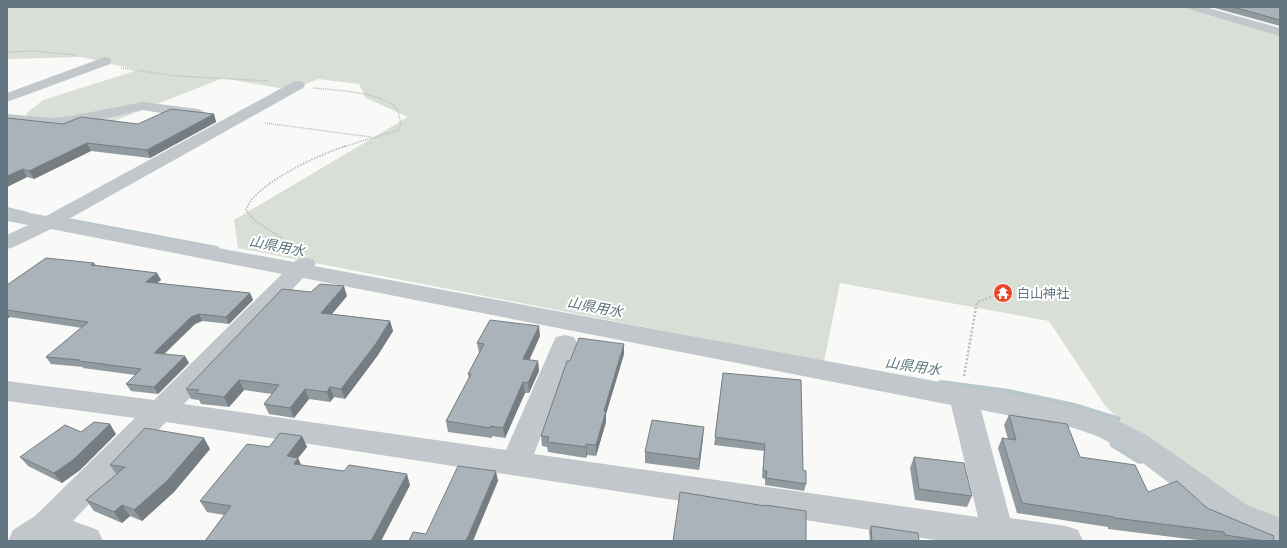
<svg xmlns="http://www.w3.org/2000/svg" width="1287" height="548" font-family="'DM Sans','Noto Sans JP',sans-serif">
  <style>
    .green { fill: #d9ded6 }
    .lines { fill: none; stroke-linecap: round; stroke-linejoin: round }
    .stream { fill: #b9c7cb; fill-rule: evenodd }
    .path-far2 { stroke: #babec1; stroke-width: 1.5; stroke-dasharray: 1 1; stroke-linecap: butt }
    .path-far1 { stroke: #babec1; stroke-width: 2; stroke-dasharray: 1.5 1.5; stroke-linecap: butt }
    .path { stroke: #babec1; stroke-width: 2.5; stroke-dasharray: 2 2; stroke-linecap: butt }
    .minor { fill: #c2c7cb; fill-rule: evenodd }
    .wall { fill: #919a9f }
    .shaded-wall { fill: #767d82 }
    .building { fill: #a9b3b9; stroke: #767d82 }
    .labels { text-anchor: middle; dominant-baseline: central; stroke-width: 4; stroke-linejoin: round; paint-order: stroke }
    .poi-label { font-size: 13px; fill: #637783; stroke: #fff; text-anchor: start }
    .water-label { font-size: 14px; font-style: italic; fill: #5e767d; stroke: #fff }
  </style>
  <rect width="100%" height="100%" fill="#f9f9f7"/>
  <path class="green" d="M7,7h1188l85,23v511l-91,-49 -85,-88 -55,-83 -209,-38 -16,79 -586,-114 -4,-28 174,-103 -42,-19 -7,-14 -41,-5 -28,11 -67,-12 -114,45 -69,1 -14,-10 17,-14 95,-30 -57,-13 -74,2z"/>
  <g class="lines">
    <g class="stream">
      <path d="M7,207l21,5 1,1 -3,2 -19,-4z"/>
      <path d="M68,218l149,28 3,2 -3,2 -151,-29 -1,-1 1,-1z"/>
      <path d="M941,380l68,9 66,14 45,14 1,2 -1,2 -3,1 -42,-13 -66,-14 -71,-10 -1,-2 1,-2z"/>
      <path d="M1114,440l29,17 2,3 -2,3 -3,1 -3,-1 -26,-16 -2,-3 2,-3z"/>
    </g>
    <g class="path-far2">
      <path d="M7,52l26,-1 43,4"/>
      <path d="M121,68l55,8 93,5"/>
      <path d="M313,88c22,2 72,4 85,22l3,15 -3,5 -55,17"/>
      <path d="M265,123l106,14"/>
    </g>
    <path class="path-far1" d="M296,248l-43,-29 -7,-9c2,-4 4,-10 8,-13 20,-21 64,-42 92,-51"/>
    <path class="path" d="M964,376l13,-74 26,-9"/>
    <g class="minor">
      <path d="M1188,7h17l75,21v8l-91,-27z"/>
      <path d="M105,57l5,1 1,3 -1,3 -103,38v-9z"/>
      <path d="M298,81l5,1 2,3 -2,3 -236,132 227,42c6,-5 11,-4 19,-3l3,5 -2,2 761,141 42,13 31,16 99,69 33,13v23h-17l-38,-16 -97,-73 -31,-16 -23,-8 -93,-18 29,108 56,8 12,4 5,11h-141l-776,-119 -93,99 25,9 5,11h-95l5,-11 22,-14 100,-98 -128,-17v-20l147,19 128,-126 -231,-45 -37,18 -7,2v-14l21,-10 -21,-4v-12l39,7 247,-134zM303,278l648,127 27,112 -444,-63 43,-111 -3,-6 -9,-2 -9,2 -3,6 -47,107 -322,-46z"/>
      <path d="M143,102l55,7 5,2 3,3 -3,3 -5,2 -55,-9 -72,16 -19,2 -45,-4v-10l45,4 19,-2z"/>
    </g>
  </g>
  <g class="wall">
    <path d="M1211,7h69v19z"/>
    <path d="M214,114l2,8 -66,36 -59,-7 -57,28 -7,-2 -20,10 56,-63h75z"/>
    <path d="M94,263l2,2 61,8 4,7 -4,3 93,10 3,7 -24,24 -27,-3 -7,3 -31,30 25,9 -31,31 -27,-3 -5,-7 9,-9 -52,-7v-1l-32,-3 -5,-7 36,-29 -72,-11 -3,2v-34z"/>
    <path d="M347,296l-15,18 58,7 3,10 -15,24 -33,44 -11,-2 -4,5 -21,-3 -15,19 -25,-4 -5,-10 8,-10 -28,-4 -15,17 -28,-3 -2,-4 -8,-1 -5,-10z"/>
    <path d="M540,336l-11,24 9,1 1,10 -10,22h-4l-20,45 -13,-2v2l-44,-6 -2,-11 23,-42 -1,-5 11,-21 -2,-10z"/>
    <path d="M624,354l-18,60v8l-10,34 -9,-1 -1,3 -38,-6 -1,-5 -5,-1 -1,-10 29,-75z"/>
    <path d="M723,373l80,97 3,14 -2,7 -39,-6v-6l-3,-1 2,-27 -50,-6z"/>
    <path d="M1009,415l71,42 68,35 59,16 58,33h-60l-97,-12v-2l-91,-14 -19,-65 4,-10 6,1 -4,-14z"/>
    <path d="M81,432l35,2 -36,36 -18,13 -34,-17 -8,-9z"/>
    <path d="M302,436l5,11 -9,11 3,7 109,20 -29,56h-176l19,-26 -17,-3 -7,-11 69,-54z"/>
    <path d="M703,438l-4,32 -54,-7v-11z"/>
    <path d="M210,449l-36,43 -32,29 -12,-5 -8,7 -28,-12 -8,-11 31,-25 -7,-10z"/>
    <path d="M914,457l58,39 -5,11 -52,-7 -5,-32z"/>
    <path d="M871,526l48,15h-49l-1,-10z"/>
  </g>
  <g class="shaded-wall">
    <path d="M214,114l2,8 -66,36 -3,-8z"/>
    <path d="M87,143l4,8 -57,28 -5,-8z"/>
    <path d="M23,169l4,8 -20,10v-11z"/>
    <path d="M157,273l4,7 -11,9 -4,-7z"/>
    <path d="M344,286l3,10 -22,26 -4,-9z"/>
    <path d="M250,293l3,7 -24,24 -3,-7z"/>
    <path d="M7,313l3,4 -3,2z"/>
    <path d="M199,314l3,7 -7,3 -37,36 -4,-7 37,-36z"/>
    <path d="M390,321l3,10 -15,24 -33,44 -4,-10z"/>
    <path d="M539,326l1,10 -15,34 -2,-11z"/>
    <path d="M624,344v10l-18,60v8l-10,34v-11l8,-34z"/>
    <path d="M185,356l4,7 -31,31 -4,-7z"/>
    <path d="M538,361l1,10 -10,22 -1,-10z"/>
    <path d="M239,380l5,10 -15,17 -5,-10z"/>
    <path d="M523,382l2,11 -20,45 -2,-10z"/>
    <path d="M330,387l4,10 -4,5 -3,-10z"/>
    <path d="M305,389l4,10 -15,19 -4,-10z"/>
    <path d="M110,424l6,10 -36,36 -18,13 -8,-10z"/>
    <path d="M704,427l-1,11 -4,32v-11z"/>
    <path d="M302,436l5,11 -9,11 5,11 -4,6 -12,-19z"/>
    <path d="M204,438l6,11 -36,43 -32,29 -8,-11z"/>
    <path d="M586,444l1,11 -1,3z"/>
    <path d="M496,471l2,10 -25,60h-7z"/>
    <path d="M407,474l3,11 -29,56h-10z"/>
    <path d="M122,505l8,11 -8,7 -8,-11z"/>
  </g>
  <g class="building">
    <path d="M1233,7h47v13z"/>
    <path d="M171,109l43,5 -67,36 -60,-7 -58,28 -6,-2 -16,7v-58l56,6 18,-7 57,7z"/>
    <path d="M46,258l48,5 -3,2 66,8 -11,9 104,11 -24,24 -27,-3 -8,3 -37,36 31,3 -31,31 -28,-3 15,-15 -62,-8 1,-1 -34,-3 42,-35 -81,-12v-25z"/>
    <path d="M320,284l24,2 -23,27 69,8 -15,24 -34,44 -11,-2 -3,5 -22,-3 -15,19 -26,-4 15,-19 -40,-5 -15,17 -28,-4 3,-3 -13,-1 96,-100 29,3z"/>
    <path d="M490,320l49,6 -16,33 15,2 -10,22 -5,-1 -20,46 -13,-2v2l-44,-7 25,-47h-3l16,-30 -7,-1z"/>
    <path d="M579,338l45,6 -20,67h2l-10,34 -10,-1v3l-39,-5 2,-5 -8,-1 25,-72 1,-3h3z"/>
    <path d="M723,373l78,7 2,90 3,1v13l-40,-6 1,-7h-4l2,-27 -50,-7z"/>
    <path d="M1009,415l58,9 13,33 55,8 13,27 29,-11 30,27 67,28 -1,5h-8l-40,-6 -1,-3 -109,-14 -1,-1 -92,-14 -20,-65 14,2z"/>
    <path d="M652,420l52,7 -5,32 -54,-7z"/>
    <path d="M94,422l16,2 -37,36 -19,13 -34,-16 45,-32 16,7z"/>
    <path d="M145,428l59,10 -37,43 -33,29 -12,-5 -8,7 -28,-12 39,-33 -15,-2z"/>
    <path d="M280,433l22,3 -15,20 11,2 -4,6 50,7 5,-6 58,9 -36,67h-166l26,-35 -31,-5 47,-57 22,3z"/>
    <path d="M914,457l50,6 8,33 -53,-7z"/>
    <path d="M458,466l38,5 -30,70h-57l4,-9 13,2z"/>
    <path d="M680,492l85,14v-1l41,6v30h-133z"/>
    <path d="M871,526l47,7 1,8h-47z"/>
  </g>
  <defs>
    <symbol id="temple-disc" viewBox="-11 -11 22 22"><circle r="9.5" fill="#eb4525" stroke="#fff"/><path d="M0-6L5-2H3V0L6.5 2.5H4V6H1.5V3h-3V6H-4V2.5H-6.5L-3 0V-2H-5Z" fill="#fff"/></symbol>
  </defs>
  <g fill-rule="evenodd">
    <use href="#temple-disc" x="992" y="282" width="22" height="22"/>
  </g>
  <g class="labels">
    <g class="poi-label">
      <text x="1017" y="293">白山神社</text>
    </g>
    <g class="water-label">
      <text transform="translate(277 246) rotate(11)">山県用水</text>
      <text transform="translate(595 307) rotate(11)">山県用水</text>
      <text transform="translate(913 366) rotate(8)">山県用水</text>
    </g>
  </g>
  <rect width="1287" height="548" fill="none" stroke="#637783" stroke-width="16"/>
</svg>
